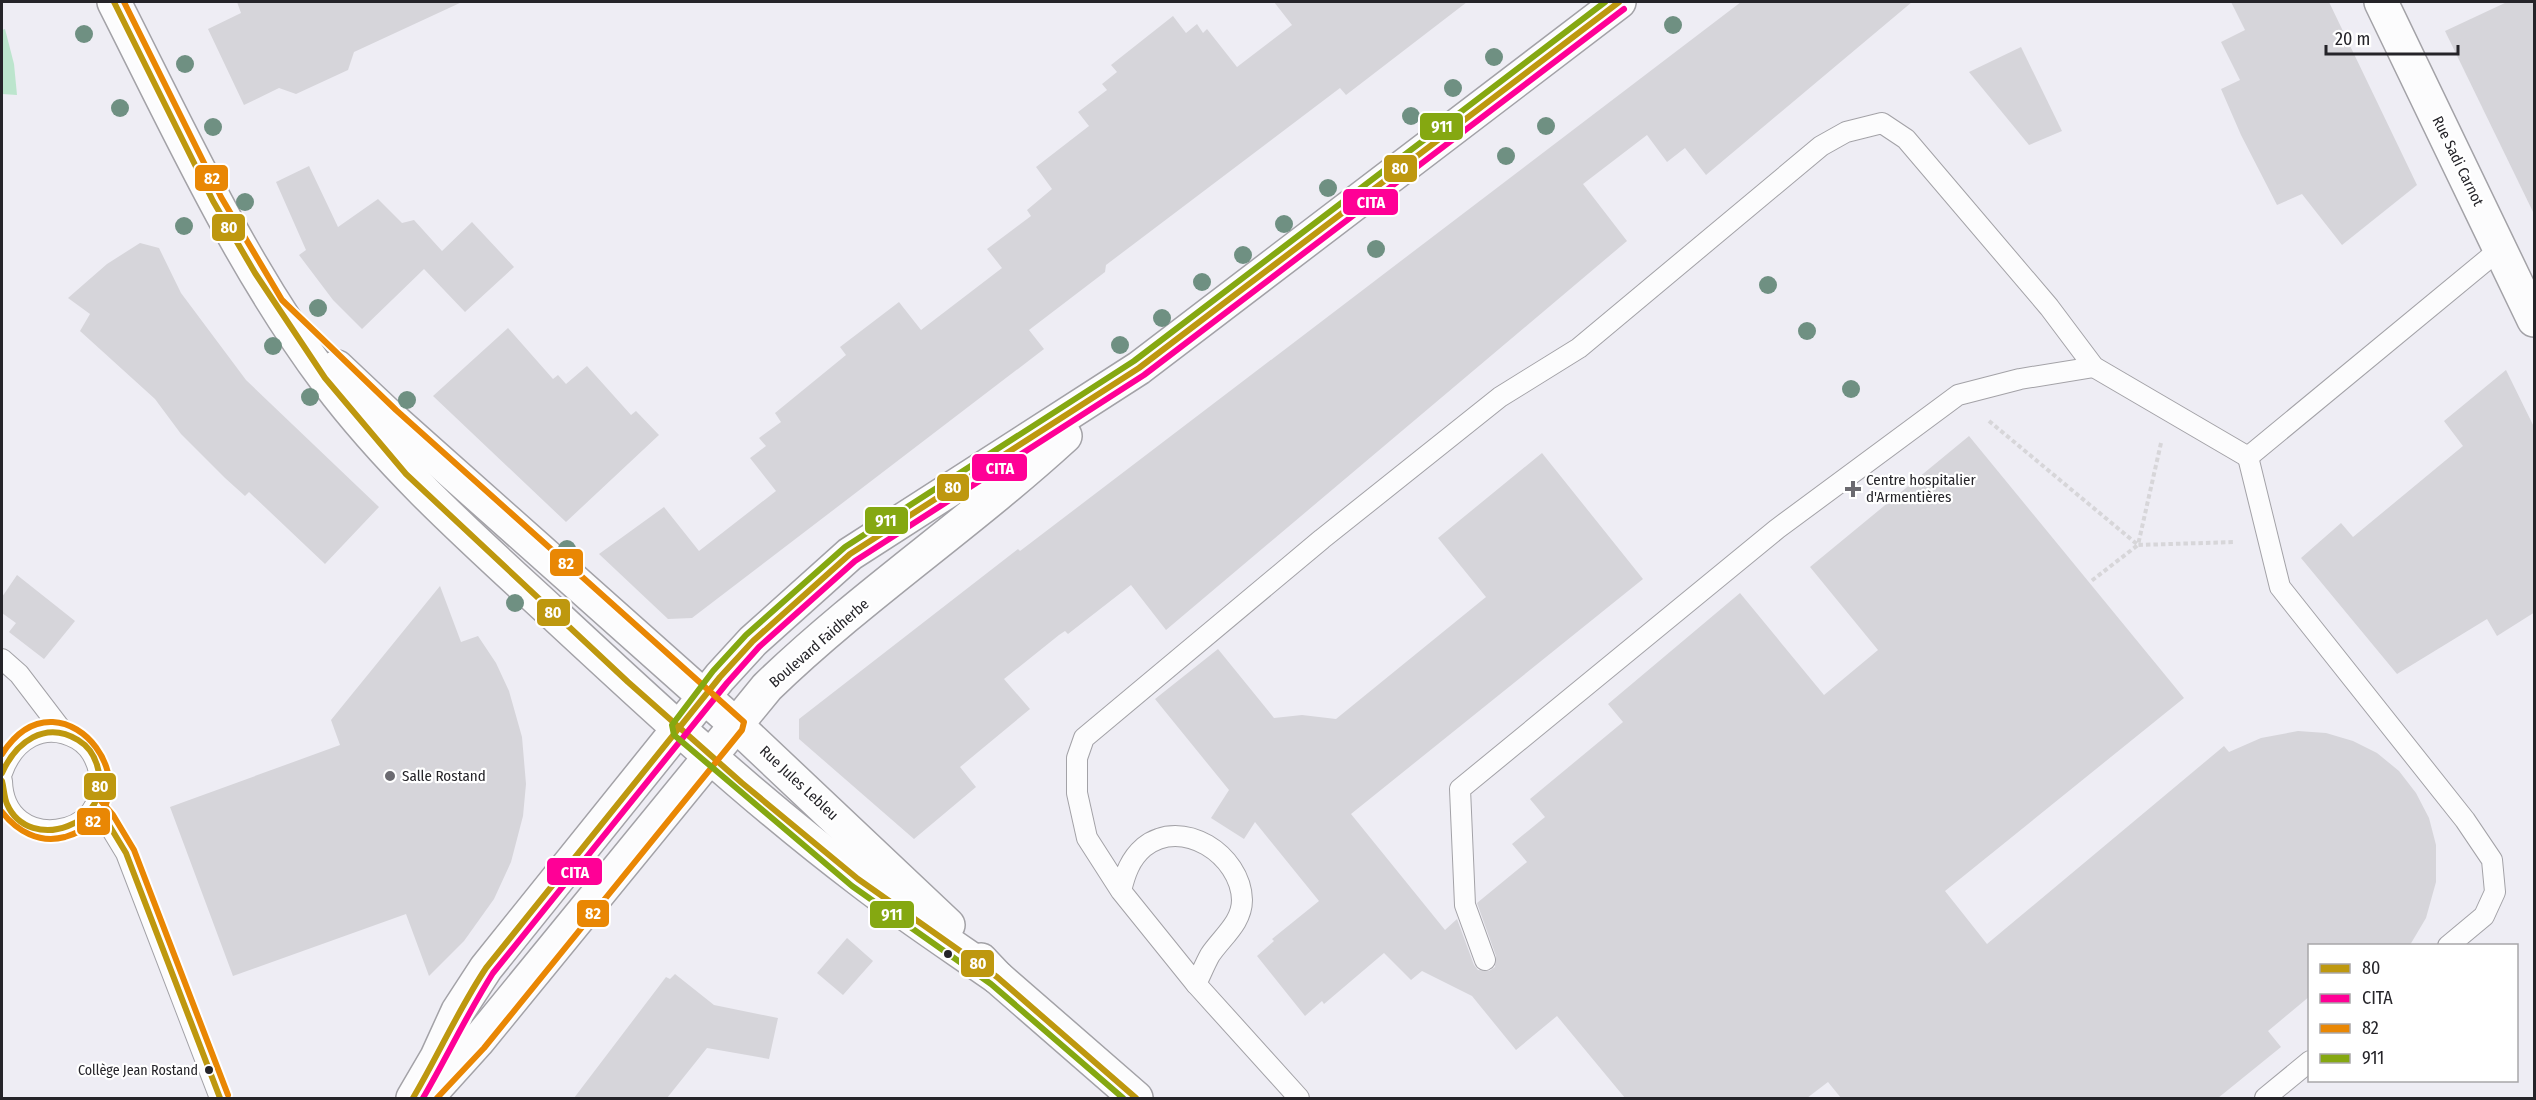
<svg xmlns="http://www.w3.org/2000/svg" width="2536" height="1100" font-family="'Fira Sans Condensed',sans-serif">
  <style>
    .green { fill: #bce5cd }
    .building { fill: #d6d5da }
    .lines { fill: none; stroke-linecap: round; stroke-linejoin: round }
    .service-casing { stroke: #a3a2a7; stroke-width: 22 }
    .minor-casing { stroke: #a3a2a7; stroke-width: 36 }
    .tertiary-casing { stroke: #a3a2a7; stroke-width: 36 }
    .primary-casing { stroke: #a3a2a7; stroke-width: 36 }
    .path { stroke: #d7d6d9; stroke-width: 4; stroke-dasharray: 4.5 3; stroke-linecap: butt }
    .service { stroke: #fcfcfd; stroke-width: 20 }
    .minor { stroke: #fcfcfd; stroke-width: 33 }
    .tertiary { stroke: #fcfcfd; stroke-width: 33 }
    .primary { stroke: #fcfcfd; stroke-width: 33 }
    .bus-1-casing { stroke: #fff; stroke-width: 10 }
    .bus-2-casing { stroke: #fff; stroke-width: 10 }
    .bus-3-casing { stroke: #fff; stroke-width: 10 }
    .bus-4-casing { stroke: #fff; stroke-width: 10 }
    .bus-1 { stroke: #be980f; stroke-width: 6 }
    .bus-2 { stroke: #ff0096; stroke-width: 6 }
    .bus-3 { stroke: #e98704; stroke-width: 6 }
    .bus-4 { stroke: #85a811; stroke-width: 6 }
    .tree { fill: #6f9082 }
    .poi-dot { fill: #6b6a70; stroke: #fff; stroke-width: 2 }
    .bus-dot { fill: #252429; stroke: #fff; stroke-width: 2 }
    .labels { text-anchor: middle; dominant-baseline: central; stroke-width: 4.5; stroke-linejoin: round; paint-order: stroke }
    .bus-label { font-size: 14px; fill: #252429; stroke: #fff; text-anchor: end }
    .street-label { font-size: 15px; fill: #252429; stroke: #fff }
    .poi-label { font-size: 15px; fill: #252429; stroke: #fff; text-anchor: start }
    .line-badge { stroke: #fff; stroke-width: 2 }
    .badge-label { font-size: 16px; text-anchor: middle; font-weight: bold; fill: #fff }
  </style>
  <rect width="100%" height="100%" fill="#eeedf4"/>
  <path class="green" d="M5,29l9,35 3,31 -15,-1v-64z"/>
  <g class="building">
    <path d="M237,2h225l-108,50 -6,18 -52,24 -17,-6 -35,17 -36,-76 33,-16z"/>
    <path d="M1274,2h193l-121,93 -6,-7 -234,177 -1,7 -76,58 15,19 -352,269 -24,1 -69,-65 65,-47 35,44 77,-60 -26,-33 16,-12 -7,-8 22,-16 -6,-9 71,-58 -6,-8 59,-45 22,28 81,-62 -15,-19 44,-33 -4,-6 25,-21 -16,-22 53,-41 -11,-14 29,-22 -5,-6 15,-12 -6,-7 62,-49 13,17 11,-9 6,9 4,-4 30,38 55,-42z"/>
    <path d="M1741,2h171l-206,173 -21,-27 -18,14 -20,-27 -64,49 44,57 -461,389 -35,-45 -63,49 -3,-3 -6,4 -55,44 26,30 -70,58 16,20 -62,52 -115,-100v-20l219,-170 2,2z"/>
    <path d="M2231,2h98l88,183 -75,60 -40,-51 -25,11 -36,-70 -20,-46 19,-9 -19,-38 24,-12z"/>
    <path d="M2507,2h28v214l-90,-185z"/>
    <path d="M2021,47l41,84 -33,14 -60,-73z"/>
    <path d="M309,166l29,61 40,-28 24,24 12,-3 28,31 30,-29 42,45 -49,45 -41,-43 -62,60 -29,-29 -34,-45 7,-5 -30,-68z"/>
    <path d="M140,243l19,5 22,45 65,87 133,127 -54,57 -76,-72 -4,4 -20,-18 -44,-44 -26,-35 -75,-68 10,-17 -22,-16 39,-34z"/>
    <path d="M508,328l45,51 5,-4 8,9 21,-18 44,49 5,-4 23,24 -93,87 -133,-126z"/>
    <path d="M2506,370l29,59v183l-38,24 -10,-17 -90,55 -96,-116 40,-35 12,14 110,-91 -19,-25z"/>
    <path d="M1969,436l215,262 -239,193 42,53 237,-198 5,6 32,-14 37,-7 28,2 27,8 24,12 22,18 17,22 13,25 7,27v37l-10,36 -16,27h-100v51l-42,35 13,16 -63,51h-377l-13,-16 -21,16h-182l-68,-82 -41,34 -44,-54 -50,-25 -11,9 -27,-27 -60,51 -2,-3 -17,15 -48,-60 17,-15 -2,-2 47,-38 -64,-79 -11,17 -33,-21 18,-28 -74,-91 63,-50 56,69 28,-3 34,4 150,-122 -48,-59 104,-85 101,126 -292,235 94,116 12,-11 17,46 4,5 11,1 6,-4 1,-11 -19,-53 50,-41 -15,-18 33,-27 -15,-18 93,-77 -15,-18 132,-111 84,102 54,-45 -68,-83z"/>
    <path d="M17,575l58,46 -31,38 -35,-27 7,-9 -14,-10v-16z"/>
    <path d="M440,586l21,56 17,-6 18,27 13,28 13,46 4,47 -3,32 -12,46 -17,37 -30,42 -35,35 -23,-62 -173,62 -63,-169 170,-62 -9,-25z"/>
    <path d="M847,938l26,23 -30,34 -26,-22z"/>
    <path d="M675,974l39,31 64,13 -9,41 -62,-11 -40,50h-93l92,-121 4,2z"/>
  </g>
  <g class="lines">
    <defs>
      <g id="service">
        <path d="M2248,457l32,130 185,233 27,40 3,32 -11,24 -36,30"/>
        <path d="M2,659l17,15 45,59"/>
        <path d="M2,773c11,-32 41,-53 75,-34 12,7 19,19 22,33 15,68 -95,83 -97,9"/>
        <path d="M94,807l12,13 20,33 94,245"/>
        <path d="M1121,891c4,-17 9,-32 23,-44 38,-31 97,8 98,53 0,23 -20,37 -32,55 -5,9 -9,19 -14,29l-75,-93 -34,-53 -10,-45v-35l7,-20 238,-199 178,-142 79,-49 242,-202 25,-14 36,-9 24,16 143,168 45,60 154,90 252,-208"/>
        <path d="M1485,960l-20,-55 -5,-116 317,-260 181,-134 62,-16 74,-12"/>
        <path d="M1196,984l103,114"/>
        <path d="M2265,1098l45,-37"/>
      </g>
      <path id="minor" d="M2381,2l153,318"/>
      <g id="tertiary">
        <path d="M430,1094l47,-52 290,-355c93,-90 202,-163 298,-251"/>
        <path d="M413,1098l24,-41 21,-46 28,-43 234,-291 33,-36 97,-87 289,-186 480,-366"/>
      </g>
      <g id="primary">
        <path d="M114,2c66,130 126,262 213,379 66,88 149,161 229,235 98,91 197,183 304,264 44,34 91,65 137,97"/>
        <path d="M337,367l53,50 345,307 213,201"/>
        <path d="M981,960l16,17 139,121"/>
      </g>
    </defs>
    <use href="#service" class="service-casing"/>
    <use href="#minor" class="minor-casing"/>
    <use href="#tertiary" class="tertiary-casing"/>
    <use href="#primary" class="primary-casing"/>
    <g class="path">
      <path d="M1989,421l149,124 -48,37"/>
      <path d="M2161,443l-23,102 97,-3"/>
    </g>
    <use href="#service" class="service"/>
    <use href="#minor" class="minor"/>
    <use href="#tertiary" class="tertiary"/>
    <use href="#primary" class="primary"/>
    <defs>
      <g id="bus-1">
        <path d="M114,2l99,199 42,72 70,105 81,96 222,208 114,101 116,96 139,98 139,121"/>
        <path d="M2,773c14,-31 43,-53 76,-33 10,6 16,15 19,25 20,60 -68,90 -90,39 -3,-7 -3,-16 -5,-23"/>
        <path d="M94,807l12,13 20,33 94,245"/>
        <path d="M413,1098c26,-44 45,-88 73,-130l234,-291 33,-36 97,-87 289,-186 480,-366"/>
      </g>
      <path id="bus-2" d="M423,1098c24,-41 44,-84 70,-125l234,-290 32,-36 96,-86 289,-186 480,-366"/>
      <g id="bus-3">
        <path d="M124,2l97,195 61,103 114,110 348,312 -2,8 -258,318 -47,50"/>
        <path d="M2,754c62,-96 168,51 63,83 -26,7 -48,-6 -63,-25"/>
        <path d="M101,801l12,14 21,35 94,245"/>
      </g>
      <path id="bus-4" d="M1123,1098l-132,-114 -139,-98 -178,-151 -2,-10 41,-54 33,-36 99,-88 289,-186 471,-359"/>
    </defs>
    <use href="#bus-1" class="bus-1-casing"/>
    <use href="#bus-2" class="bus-2-casing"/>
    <use href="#bus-3" class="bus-3-casing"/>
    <use href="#bus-4" class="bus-4-casing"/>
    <use href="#bus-1" class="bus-1"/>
    <use href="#bus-2" class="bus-2"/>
    <use href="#bus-3" class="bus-3"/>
    <use href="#bus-4" class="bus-4"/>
  </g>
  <g class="tree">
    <circle cx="1673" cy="25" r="9"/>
    <circle cx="84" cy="34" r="9"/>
    <circle cx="1494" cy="57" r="9"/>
    <circle cx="185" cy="64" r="9"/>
    <circle cx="1453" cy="88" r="9"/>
    <circle cx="120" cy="108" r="9"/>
    <circle cx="1411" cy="116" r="9"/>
    <circle cx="1546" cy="126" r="9"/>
    <circle cx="213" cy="127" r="9"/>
    <circle cx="1506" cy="156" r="9"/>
    <circle cx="1328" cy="188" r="9"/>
    <circle cx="245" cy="202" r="9"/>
    <circle cx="1284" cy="224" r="9"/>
    <circle cx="184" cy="226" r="9"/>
    <circle cx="1376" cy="249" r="9"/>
    <circle cx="1243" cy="255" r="9"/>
    <circle cx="1202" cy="282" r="9"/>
    <circle cx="1768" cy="285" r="9"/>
    <circle cx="318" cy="308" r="9"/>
    <circle cx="1162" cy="318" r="9"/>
    <circle cx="1807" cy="331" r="9"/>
    <circle cx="1120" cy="345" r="9"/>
    <circle cx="273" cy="346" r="9"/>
    <circle cx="1851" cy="389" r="9"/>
    <circle cx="310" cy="397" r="9"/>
    <circle cx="407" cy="400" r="9"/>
    <circle cx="567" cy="549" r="9"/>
    <circle cx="515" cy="603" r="9"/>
  </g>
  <g class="poi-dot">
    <path d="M1850 480h6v6h6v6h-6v6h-6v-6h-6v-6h6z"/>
    <circle cx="390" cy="776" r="6"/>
  </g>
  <g class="bus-dot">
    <circle cx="948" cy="954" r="5"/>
    <circle cx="209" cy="1070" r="5"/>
  </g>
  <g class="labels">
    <g class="bus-label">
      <text x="198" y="1070">Collège Jean Rostand</text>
    </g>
    <g class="street-label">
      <text transform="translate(2458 161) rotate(64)">Rue Sadi Carnot</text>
      <text transform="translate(819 643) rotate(-41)">Boulevard Faidherbe</text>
      <text transform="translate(799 783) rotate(43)">Rue Jules Lebleu</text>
    </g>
    <g class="poi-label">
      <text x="1866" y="480">Centre hospitalier<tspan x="1866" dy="17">d'Armentières</tspan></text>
      <text x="402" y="776">Salle Rostand</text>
    </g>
  </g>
  <g class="line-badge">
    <rect x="1419" y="112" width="45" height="29" rx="6" fill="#85a811"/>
    <rect x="1383" y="154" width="35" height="29" rx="6" fill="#be980f"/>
    <rect x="194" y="164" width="35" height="28" rx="6" fill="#e98704"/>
    <rect x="1342" y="188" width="57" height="28" rx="6" fill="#ff0096"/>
    <rect x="211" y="213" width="35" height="29" rx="6" fill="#be980f"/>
    <rect x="971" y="453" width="57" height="29" rx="6" fill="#ff0096"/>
    <rect x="936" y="473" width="34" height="29" rx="6" fill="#be980f"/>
    <rect x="864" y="506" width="45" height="29" rx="6" fill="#85a811"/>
    <rect x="549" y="548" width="35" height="29" rx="6" fill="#e98704"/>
    <rect x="536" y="598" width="35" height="29" rx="6" fill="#be980f"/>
    <rect x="83" y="772" width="34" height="29" rx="6" fill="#be980f"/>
    <rect x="76" y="807" width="35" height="29" rx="6" fill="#e98704"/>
    <rect x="546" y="857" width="57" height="29" rx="6" fill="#ff0096"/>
    <rect x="576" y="899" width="34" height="29" rx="6" fill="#e98704"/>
    <rect x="869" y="900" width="46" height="29" rx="6" fill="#85a811"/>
    <rect x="960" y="949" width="35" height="29" rx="6" fill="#be980f"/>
  </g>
  <g class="badge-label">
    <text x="1442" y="132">911</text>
    <text x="1400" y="174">80</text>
    <text x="212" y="184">82</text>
    <text x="1371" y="208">CITA</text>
    <text x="229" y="233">80</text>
    <text x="1000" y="474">CITA</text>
    <text x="953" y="493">80</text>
    <text x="886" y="526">911</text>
    <text x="566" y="569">82</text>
    <text x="553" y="618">80</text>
    <text x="100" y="792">80</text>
    <text x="93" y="827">82</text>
    <text x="575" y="878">CITA</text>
    <text x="593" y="919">82</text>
    <text x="892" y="920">911</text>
    <text x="978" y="969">80</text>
  </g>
  <rect width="2536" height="1100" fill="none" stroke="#252429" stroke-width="6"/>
  <rect x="2308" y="944" width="210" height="138" fill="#ffffff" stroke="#a8a7a9" stroke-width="1.5"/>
  <rect x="2320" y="964" width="30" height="9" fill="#be980f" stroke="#a8a7a9" stroke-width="1.5"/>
  <text x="2362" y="974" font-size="18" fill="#252429">80</text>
  <rect x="2320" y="994" width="30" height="9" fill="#ff0096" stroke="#a8a7a9" stroke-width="1.5"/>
  <text x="2362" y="1004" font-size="18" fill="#252429">CITA</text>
  <rect x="2320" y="1024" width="30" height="9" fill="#e98704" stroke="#a8a7a9" stroke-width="1.5"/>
  <text x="2362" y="1034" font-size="18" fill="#252429">82</text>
  <rect x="2320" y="1054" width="30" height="9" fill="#85a811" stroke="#a8a7a9" stroke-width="1.5"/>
  <text x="2362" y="1064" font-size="18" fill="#252429">911</text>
  <path d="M2326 45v9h132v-9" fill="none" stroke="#252429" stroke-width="3"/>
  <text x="2335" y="45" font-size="18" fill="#252429" stroke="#ffffff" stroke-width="4.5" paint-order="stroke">20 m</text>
</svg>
